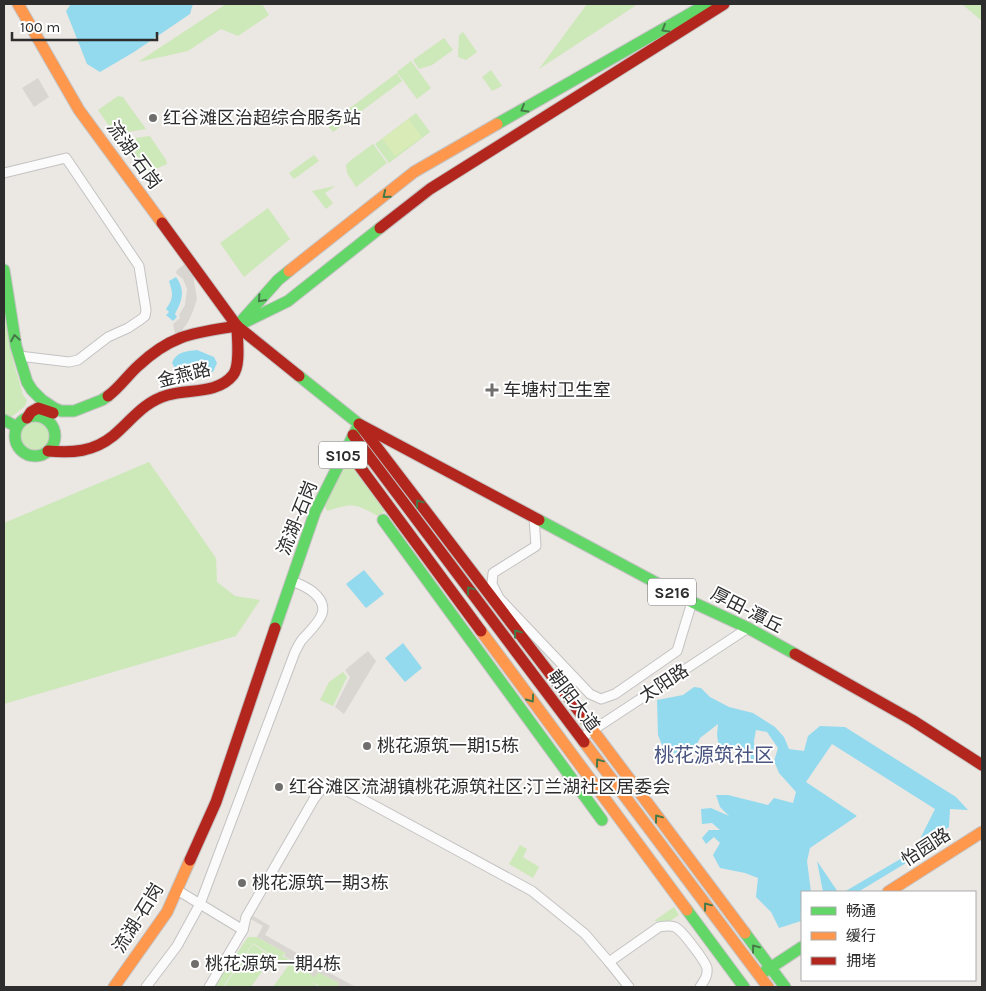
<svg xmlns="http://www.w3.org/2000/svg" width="986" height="991" font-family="Karla,'Noto Sans SC',sans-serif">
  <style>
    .green { fill: #cde8b9 }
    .pitch { fill: #d9ebb7 }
    .plaza { fill: #d9d5d1 }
    .water { fill: #93daef }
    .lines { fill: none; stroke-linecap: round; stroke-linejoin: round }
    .street-casing { stroke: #c4c3c3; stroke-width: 11 }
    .fast-casing { stroke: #c4c3c3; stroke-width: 13 }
    .slow-casing { stroke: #c4c3c3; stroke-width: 13 }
    .jam-casing { stroke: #c4c3c3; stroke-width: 13 }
    .street { stroke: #fcfbfb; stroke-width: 9 }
    .fast { stroke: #63d668; stroke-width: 11 }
    .slow { stroke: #ff974d; stroke-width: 11 }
    .jam { stroke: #b3261e; stroke-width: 11 }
    .oneway { stroke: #457948 }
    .poi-dot { fill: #706e6c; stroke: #fff; stroke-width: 2 }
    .labels { text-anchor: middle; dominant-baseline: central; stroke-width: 4; stroke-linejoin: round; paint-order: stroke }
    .shield { fill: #fff; stroke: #6c6c6c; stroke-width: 1 }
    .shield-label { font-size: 16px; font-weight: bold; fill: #2d2d2d }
    .poi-label { font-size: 18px; fill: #2d2d2d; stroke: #fff; text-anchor: start }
    .street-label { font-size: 18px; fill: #2d2d2d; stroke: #fff }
    .quarter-label { font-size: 20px; fill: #4a5580; stroke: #fff }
  </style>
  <rect width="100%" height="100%" fill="#ebe7e2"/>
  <g class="green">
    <path d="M226,4h36l7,11 -31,21 -17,-7 -33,22 -50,11z"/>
    <path d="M587,4h51l-99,65z"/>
    <path d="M962,4h20v17z"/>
    <path d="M463,32l14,20 -11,8 -8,-3 1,-22z"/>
    <path d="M444,38l9,12 -21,15 -13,4 -6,-9z"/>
    <path d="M411,61l20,27 -14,11 -20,-27z"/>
    <path d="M491,70l11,16 -10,5 -10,-14z"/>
    <path d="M397,73l5,8 -69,51 -6,-7z"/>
    <path d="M118,96l5,1 2,3 21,29 -31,5 -17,-24z"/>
    <path d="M416,113l14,19 -41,31 -14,-19z"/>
    <path d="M150,136l16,24 1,4 -23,10 -24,-34z"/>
    <path d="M373,144l14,19 -31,24 -9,-14 -1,-8 5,-5z"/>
    <path d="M314,155l5,6 -25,18 -5,-6z"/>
    <path d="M335,186l-10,7 8,10 -7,6 -14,-18z"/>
    <path d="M268,208l22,31 -46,38 -24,-34z"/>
    <path d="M4,314l10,50 9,31 4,5 -2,6 -15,12h-6z"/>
    <circle cx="35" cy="436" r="16"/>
    <path d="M149,462l67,96 1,24 18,14 25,4 -24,36 -232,68v-181z"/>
    <path d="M352,464l35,45 -9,7c-24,-13 -25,-13 -51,-5l-2,-5 16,-37z"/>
    <path d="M343,672l4,5 -14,29 -13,-6 9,-18z"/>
    <path d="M520,845l7,4 -4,8 16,10 -6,11 -24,-14z"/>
    <path d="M674,907l5,8 -9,6h-16z"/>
    <path d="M248,937h9l29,16 -4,3 30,15 3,5 3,-4 21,11 -2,4h-16l-12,-7 10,7h-46l15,-21 -35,-23 -30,44h-9z"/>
    <path d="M253,944l19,13 -21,30h-27z"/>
  </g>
  <path class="pitch" d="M409,119l13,18 -27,19 -13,-17z"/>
  <g class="plaza">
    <path d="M38,78l11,19 -15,10 -12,-19z"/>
    <path d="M186,263l7,12 4,24 -4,12 -5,11 -12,17 -3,-15 7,-6 -1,-3 6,-10 2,-16 -4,-10 -7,-6 1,-3z"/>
    <path d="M368,651l8,10 -32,53 -9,-7 15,-30 -5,-7z"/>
    <path d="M248,913l22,13 -5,9 32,18 -2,4 16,9 3,-5 9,5 -1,3 34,18h-19l2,-4 -21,-11 -3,5 -5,-3 1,-3 -27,-15 2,-3 -29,-16 6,-11 -16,-9z"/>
  </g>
  <g class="water">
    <path d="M71,4h122l-3,10 -56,38 -34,20 -13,-8 -21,-53z"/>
    <path d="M176,277c10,14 6,24 -1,37l2,3 -4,4 -7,-6 3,-3 -3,-3c8,-11 7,-15 3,-28z"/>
    <path d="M197,350l17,7 3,6 -4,9 -37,-2 -4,-7c4,-11 14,-12 25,-13z"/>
    <path d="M364,570l20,24 -18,14 -20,-24z"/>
    <path d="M403,643l19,25 -17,14 -20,-24z"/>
    <path d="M694,687l7,1 9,9 19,10 24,6 22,14 9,10 5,12 15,2 4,-15 12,-10 25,1 111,70 12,13 -18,-1 -1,18 -15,11 -28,25 -48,29h-14l70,-41 21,-42 -103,-65 -26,38 51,34 -47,32 -3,13 4,31h-9c0,10 -2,19 -1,29l-22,7 -8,-16 -15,-15 2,-19 -13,-5 -25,-5 -7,-13 7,-12 -6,-6 -8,7 -4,-6 7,-8h11l-8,-7 -10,1 -1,-15 10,-1 18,8 -9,-9 -4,-12h12l40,10 6,-7 19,5 3,-11 -17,-19 -5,-12 4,-13 -11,-16 -11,-2 -2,11 2,20 -7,-3 -14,-10h-16l-2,-13 1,-11 -18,14 -9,18 -9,-1 -18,-5 -6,-15 -1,-35 26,-5z"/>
    <path d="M817,861l21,31h-15z"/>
  </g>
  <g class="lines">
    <defs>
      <g id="street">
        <path d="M4,173l62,-15 73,108 7,44 -1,6 -5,4 -12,8 -20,9 -30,23 -9,2 -50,-6"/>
        <path d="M534,518l2,28 -43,27 -1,11 7,14 91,96 11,5 14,-5 62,-43 15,-49"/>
        <path d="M581,738l167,-110"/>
        <path d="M177,890l66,40"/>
        <path d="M609,962l20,25"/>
        <path d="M146,987l31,-41 23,-42 95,-252c2,-4 4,-8 6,-11 12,-15 35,-30 12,-49 -6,-5 -14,-8 -21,-11"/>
        <path d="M209,987l34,-57 3,-13 68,-118 8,-11 10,-2 10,2 190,103 53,43 24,28 50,-35c5,-1 10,-2 16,0 7,3 30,34 32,41 1,8 -3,13 -7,19"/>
      </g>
      <g id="fast">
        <path d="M497,124l210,-120"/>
        <path d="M4,270l12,76 11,36 5,8 10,10 12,8 7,3h13l28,-11 6,-4"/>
        <path d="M289,271l-11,9 -41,46 51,-25 92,-73"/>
        <circle cx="35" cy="436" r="20"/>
        <path d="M4,420l13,7"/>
        <path d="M383,520l219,300"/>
        <path d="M539,520l153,82 56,26 47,26"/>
        <path d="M275,628l40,-116 44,-88 -60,-48"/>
        <path d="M687,910l57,77"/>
        <path d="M745,933l40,54"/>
        <path d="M764,972l38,-25"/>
      </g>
      <g id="slow">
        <path d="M18,4l61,106 83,113"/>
        <path d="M289,271l125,-99 83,-48"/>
        <path d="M481,631l206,279"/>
        <path d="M580,713l165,220"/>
        <path d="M584,742l184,245"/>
        <path d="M888,892l94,-60"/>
        <path d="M114,987l53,-75 23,-52"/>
      </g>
      <g id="jam">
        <path d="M162,223l75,103 62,50"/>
        <path d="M380,228l50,-39 294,-185"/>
        <path d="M108,396c11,-8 20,-21 30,-30 34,-32 56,-33 99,-40"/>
        <path d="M27,418l4,-6 7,-4 15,5"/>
        <path d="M359,424l180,96"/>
        <path d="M360,425l220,288"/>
        <path d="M353,435l231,307"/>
        <path d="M346,448l135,183"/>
        <path d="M48,451c25,2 45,1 65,-15 19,-16 30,-34 55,-41 21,-6 50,-1 65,-20 8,-10 4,-36 4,-49"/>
        <path d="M795,654l117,66 70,45"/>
        <path d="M190,860l26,-58 59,-174"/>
      </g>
    </defs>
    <use href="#street" class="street-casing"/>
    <use href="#fast" class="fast-casing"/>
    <use href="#slow" class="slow-casing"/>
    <use href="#jam" class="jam-casing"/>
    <use href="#street" class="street"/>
    <use href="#fast" class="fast"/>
    <use href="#slow" class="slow"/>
    <use href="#jam" class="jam"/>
  </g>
  <defs><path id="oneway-chevron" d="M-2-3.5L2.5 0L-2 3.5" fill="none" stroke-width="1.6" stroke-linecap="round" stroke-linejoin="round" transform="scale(1.25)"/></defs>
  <g class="oneway">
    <use href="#oneway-chevron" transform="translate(665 29) rotate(150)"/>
    <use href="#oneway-chevron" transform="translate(524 109) rotate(150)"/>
    <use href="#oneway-chevron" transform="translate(386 195) rotate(141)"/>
    <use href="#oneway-chevron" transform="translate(261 299) rotate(132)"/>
    <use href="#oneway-chevron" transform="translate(15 338) rotate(-100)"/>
    <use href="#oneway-chevron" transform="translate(419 503) rotate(-127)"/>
    <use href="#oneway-chevron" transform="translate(470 590) rotate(-127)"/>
    <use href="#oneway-chevron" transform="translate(517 633) rotate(-127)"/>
    <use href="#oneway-chevron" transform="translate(531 699) rotate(54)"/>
    <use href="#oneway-chevron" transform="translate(599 762) rotate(-127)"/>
    <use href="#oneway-chevron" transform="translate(658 818) rotate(-127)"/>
    <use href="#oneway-chevron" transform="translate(707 906) rotate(-127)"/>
    <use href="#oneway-chevron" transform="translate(755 948) rotate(-127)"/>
  </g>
  <g class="poi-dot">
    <circle cx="153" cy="118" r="5"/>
    <path d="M489.5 382.5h5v5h5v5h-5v5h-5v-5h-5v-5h5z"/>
    <circle cx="367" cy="746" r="5"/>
    <circle cx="279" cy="787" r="5"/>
    <circle cx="242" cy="883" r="5"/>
    <circle cx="195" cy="964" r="5"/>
  </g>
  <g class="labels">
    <g class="shield">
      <rect x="319" y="441.5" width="48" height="27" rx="4"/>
      <rect x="648" y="578.5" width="48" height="27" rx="4"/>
    </g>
    <g class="shield-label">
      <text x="343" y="455">S105</text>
      <text x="672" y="592">S216</text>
    </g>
    <g class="poi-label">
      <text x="163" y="118">红谷滩区治超综合服务站</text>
      <text x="503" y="390">车塘村卫生室</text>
      <text x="377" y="746">桃花源筑一期15栋</text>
      <text x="289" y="787">红谷滩区流湖镇桃花源筑社区·汀兰湖社区居委会</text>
      <text x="252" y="883">桃花源筑一期3栋</text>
      <text x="205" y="964">桃花源筑一期4栋</text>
    </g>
    <g class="street-label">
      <text transform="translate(134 155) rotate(54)">流湖-石岗</text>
      <text transform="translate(184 375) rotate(-14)">金燕路</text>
      <text transform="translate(297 518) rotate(-68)">流湖-石岗</text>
      <text transform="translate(747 610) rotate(27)">厚田-潭丘</text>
      <text transform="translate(664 683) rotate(-33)">太阳路</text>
      <text transform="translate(574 701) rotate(53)">朝阳大道</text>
      <text transform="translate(926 847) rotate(-33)">怡园路</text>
      <text transform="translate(138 918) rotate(-58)">流湖-石岗</text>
    </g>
    <g class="quarter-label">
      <text x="714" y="755">桃花源筑社区</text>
    </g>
  </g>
  <rect width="986" height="991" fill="none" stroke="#2d2d2d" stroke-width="10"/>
  <rect x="801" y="891" width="175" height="90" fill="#ffffff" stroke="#ababab"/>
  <rect x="811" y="907" width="25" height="8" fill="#63d668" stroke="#ababab"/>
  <text x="846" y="916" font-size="15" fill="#2d2d2d">畅通</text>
  <rect x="811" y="932" width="25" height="8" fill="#ff974d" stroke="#ababab"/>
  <text x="846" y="941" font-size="15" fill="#2d2d2d">缓行</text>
  <rect x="811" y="957" width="25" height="8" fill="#b3261e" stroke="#ababab"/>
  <text x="846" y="966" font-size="15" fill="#2d2d2d">拥堵</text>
  <path d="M12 32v8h145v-8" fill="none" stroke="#2d2d2d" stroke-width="2.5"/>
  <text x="20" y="32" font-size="15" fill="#2d2d2d" stroke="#ffffff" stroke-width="4" paint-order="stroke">100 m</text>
</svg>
